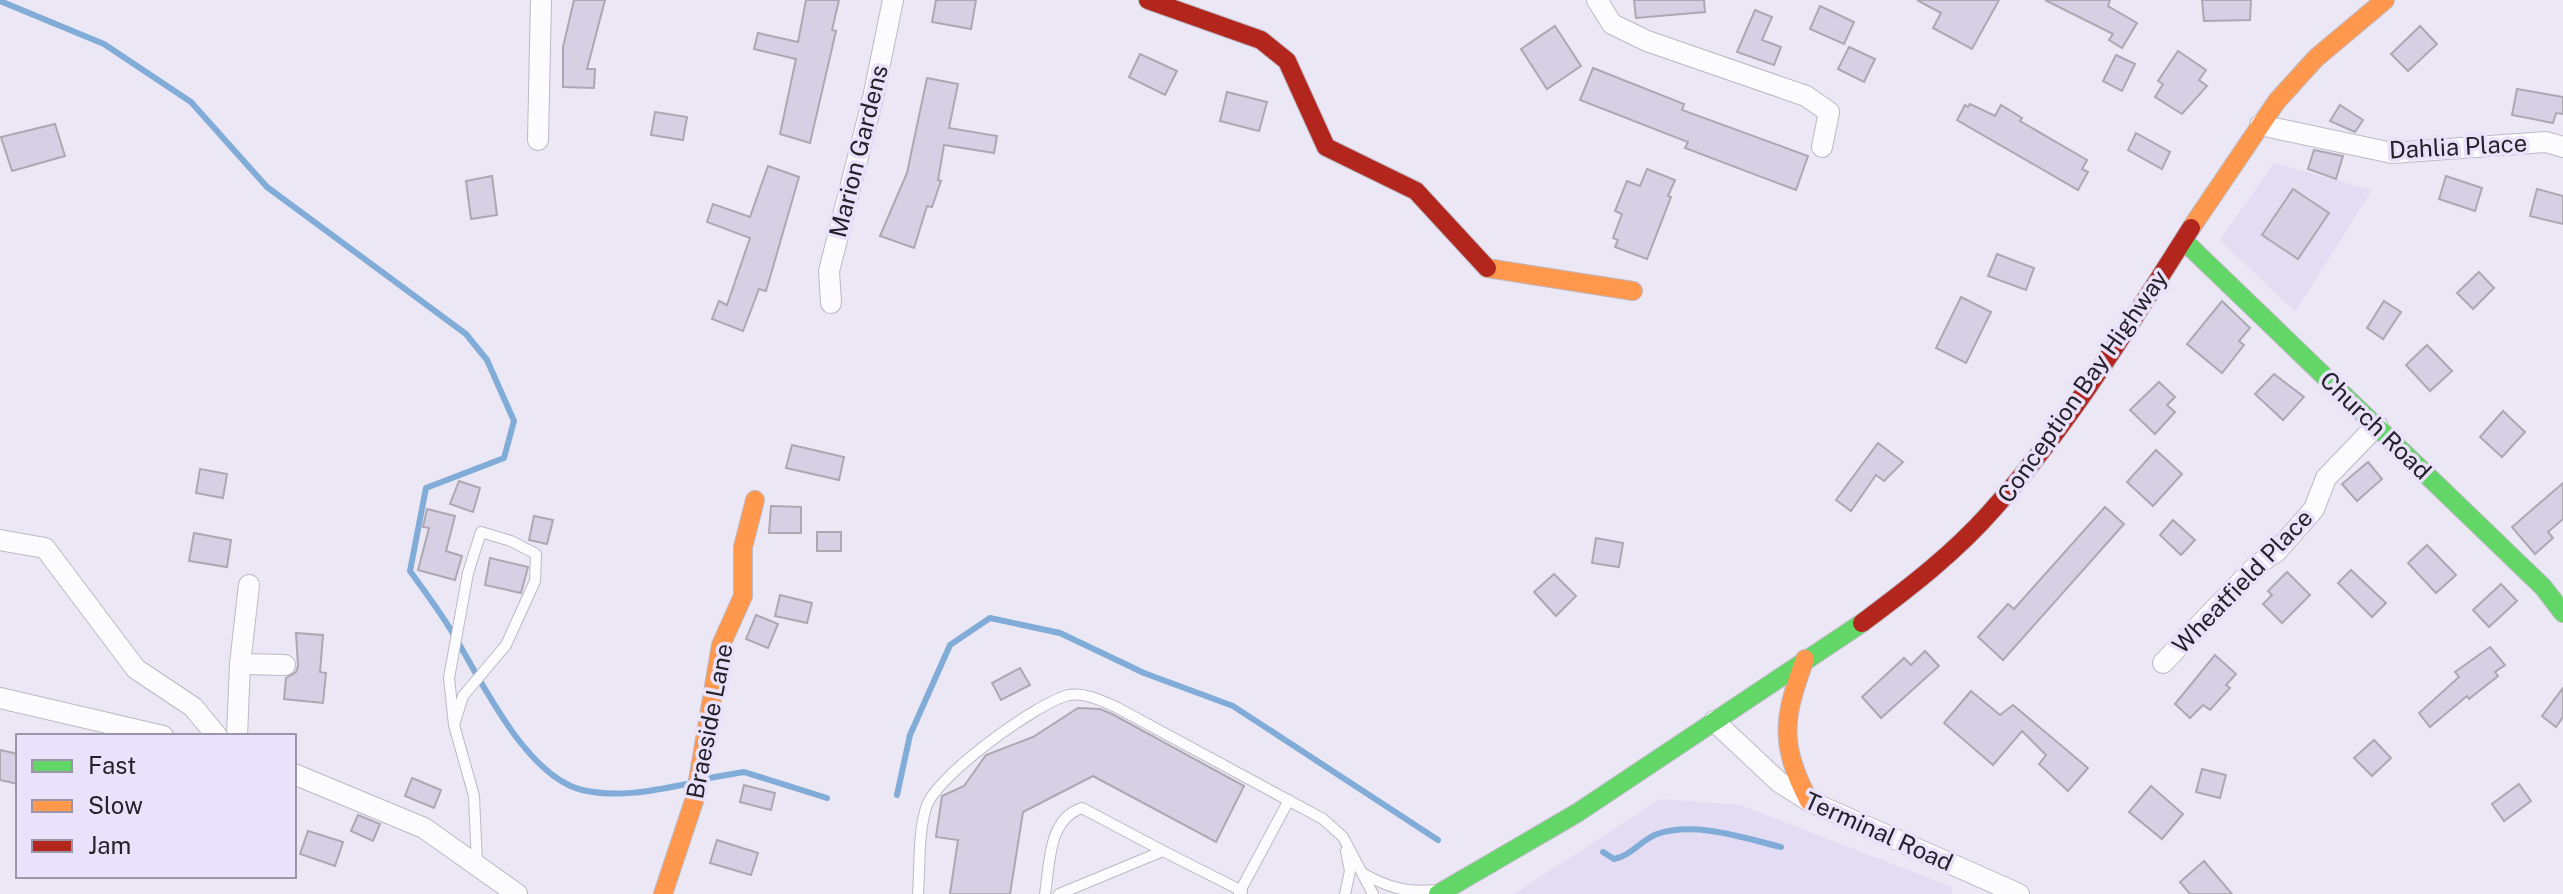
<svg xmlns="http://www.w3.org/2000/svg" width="2563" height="894" font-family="'Public Sans',sans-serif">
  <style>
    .built { fill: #e4dcf3 }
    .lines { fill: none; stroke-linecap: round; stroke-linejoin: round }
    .stream { stroke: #80acd7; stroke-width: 6 }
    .building { fill: #d7d0e4; stroke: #aba8b2; stroke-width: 2 }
    .lane-casing { stroke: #bdb9c4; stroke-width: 12 }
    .street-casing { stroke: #bdb9c4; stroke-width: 22 }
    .fast-casing { stroke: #bdb9c4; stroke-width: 20 }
    .slow-casing { stroke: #bdb9c4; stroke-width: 20 }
    .jam-casing { stroke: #bdb9c4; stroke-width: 20 }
    .lane { stroke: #fcfbfd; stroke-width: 10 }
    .street { stroke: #fcfbfd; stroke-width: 20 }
    .fast { stroke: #63d668; stroke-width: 18 }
    .slow { stroke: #ff974d; stroke-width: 18 }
    .jam { stroke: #b3261e; stroke-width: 18 }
    .labels { text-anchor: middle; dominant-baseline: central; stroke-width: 7; stroke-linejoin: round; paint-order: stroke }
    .street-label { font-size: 24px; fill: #25222b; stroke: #eae1fa }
  </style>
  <rect width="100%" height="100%" fill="#ebe7f4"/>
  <g class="built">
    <path d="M2274,163l98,27 -77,122 -75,-72z"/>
    <path d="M1660,799l80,6 212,82v7h-438z"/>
  </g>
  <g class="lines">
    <g class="stream">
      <path d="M0,1l104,43 87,58 76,85 199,147 21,26 27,61 -10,37 -78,30 -16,83c15,21 32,43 45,66 27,45 71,139 127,153 35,8 71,1 104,-6"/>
      <path d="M709,778l35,-6 83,26"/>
      <path d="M897,795l13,-60 40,-90 40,-27 70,15 84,40 89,33 205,134"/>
      <path d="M1603,852l11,7c17,-3 27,-19 43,-25 38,-13 87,4 124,13"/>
    </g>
  </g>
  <g class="building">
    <path d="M574,0h31l-18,69h8l-1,19 -31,-1v-40z"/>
    <path d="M806,0h33l-7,30 4,1 -26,112 -30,-9 16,-75 -42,-10 4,-16 40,9z"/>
    <path d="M936,0h40l-5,29 -39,-7z"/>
    <path d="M1634,0h70l1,12 -69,6z"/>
    <path d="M1917,0h82l-27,49 -39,-21 8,-15z"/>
    <path d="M2045,0h65l-2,6 29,17 -15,25 -13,-8 4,-6z"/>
    <path d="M2202,0h49l-1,20 -46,1z"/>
    <path d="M1820,6l34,16 -10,22 -34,-15z"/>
    <path d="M1755,10l17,7 -10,23 19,7 -7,18 -37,-13z"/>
    <path d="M1555,26l26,40 -34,23 -26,-40z"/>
    <path d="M2420,26l17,18 -29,27 -17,-17z"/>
    <path d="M1849,47l26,12 -11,23 -26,-13z"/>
    <path d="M2178,51l28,19 -7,10 8,6 -25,28 -27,-17 8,-13 -5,-3z"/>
    <path d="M1140,54l37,17 -12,24 -36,-18z"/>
    <path d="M2116,55l19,9 -13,27 -19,-10z"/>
    <path d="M1593,68l91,36 -2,6 126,46 -12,34 -111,-42 3,-6 -108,-42z"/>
    <path d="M927,78l31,6 -9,44 48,8 -3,17 -50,-8 -6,35 3,1 -9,26 -5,-1 -13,42 -34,-12 27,-63z"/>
    <path d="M2517,89l46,8v17l-7,-1 -3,10 -41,-8z"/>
    <path d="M1227,92l40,10 -8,29 -39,-10z"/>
    <path d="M1970,104l25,12 6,-11 21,13 -2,3 67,39 -5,9 6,3 -10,18 -121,-70 8,-15 3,2z"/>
    <path d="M2340,105l23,15 -8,12 -25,-11z"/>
    <path d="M655,112l32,5 -4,23 -32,-5z"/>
    <path d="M55,124l10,32 -53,15 -11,-34z"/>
    <path d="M2136,133l34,19 -8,17 -34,-19z"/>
    <path d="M2314,150l29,6 -7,23 -28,-10z"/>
    <path d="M768,166l31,11 -33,114 -7,-2 -16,42 -31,-12 7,-18 8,4 23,-67 -43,-16 6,-18 37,13z"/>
    <path d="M1647,169l28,11 -7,16 3,1 -24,62 -32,-12 3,-7 -5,-2 9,-24 -7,-3 12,-30 13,5z"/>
    <path d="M492,176l5,39 -26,4 -5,-38z"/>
    <path d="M2446,176l36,12 -7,23 -36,-12z"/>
    <path d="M2293,189l36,24 -31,46 -36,-24z"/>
    <path d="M2537,189l26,7v28l-33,-8z"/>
    <path d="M1997,254l37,14 -8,22 -38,-14z"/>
    <path d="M2479,272l15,16 -21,21 -16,-16z"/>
    <path d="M1961,297l30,15 -25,51 -30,-15z"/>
    <path d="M2222,301l28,27 -11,13 5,4 -22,28 -35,-29z"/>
    <path d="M2384,301l17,11 -18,27 -16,-11z"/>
    <path d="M2427,345l25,26 -22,20 -24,-26z"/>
    <path d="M2274,374l30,23 -21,23 -28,-26z"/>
    <path d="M2159,382l16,15 -8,8 8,7 -20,22 -25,-24z"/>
    <path d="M2503,411l22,21 -23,25 -22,-20z"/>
    <path d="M1878,443l25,19 -19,19 -8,-6 -25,36 -15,-11z"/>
    <path d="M792,445l52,12 -5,23 -53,-12z"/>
    <path d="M2156,450l26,24 -29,32 -26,-24z"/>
    <path d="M2368,462l14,17 -25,22 -15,-17z"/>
    <path d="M200,469l27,5 -4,24 -27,-5z"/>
    <path d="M459,481l21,7 -7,24 -23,-8z"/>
    <path d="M2563,483v36l-15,13 5,6 -18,16 -23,-27z"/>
    <path d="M771,506l30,1v26h-32z"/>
    <path d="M2105,507l19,17 -121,136 -25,-23 30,-33 6,5z"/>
    <path d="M427,509l28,7 -9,35 16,5 -7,24 -37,-10 11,-42 -6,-1z"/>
    <path d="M534,516l19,4 -6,24 -18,-4z"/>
    <path d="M2173,520l22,20 -14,15 -21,-20z"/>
    <rect x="817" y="532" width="24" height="19"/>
    <path d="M194,533l37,7 -4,27 -38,-6z"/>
    <path d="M1596,538l27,5 -4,24 -27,-4z"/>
    <path d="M2427,545l29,30 -20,18 -28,-30z"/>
    <path d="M490,558l38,9 -7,26 -36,-8z"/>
    <path d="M2351,570l35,33 -14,14 -34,-34z"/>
    <path d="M2287,572l23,23 -28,28 -19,-19 9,-9 -4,-4z"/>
    <path d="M1554,574l22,22 -20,20 -22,-24z"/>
    <path d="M2501,584l16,17 -28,26 -16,-17z"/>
    <path d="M780,595l32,8 -5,20 -32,-7z"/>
    <path d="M756,615l22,9 -10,24 -22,-9z"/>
    <path d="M296,633l27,2 -3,37 6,1 -3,30 -39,-4 2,-21 10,-6 2,-6z"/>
    <path d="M2490,647l15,18 -10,7 3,4 -29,23 -2,-3 -37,31 -11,-14 40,-36 -4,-5z"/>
    <path d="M1925,651l14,15 -58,52 -19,-21 42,-39 7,7z"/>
    <path d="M2215,655l21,19 -10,11 4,3 -20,22 -7,-5 -13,13 -15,-14z"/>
    <path d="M1020,668l10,17 -29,15 -9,-17z"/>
    <path d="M2563,688v29l-7,10 -14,-11z"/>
    <path d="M1971,691l29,24 13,-10 75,63 -20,23 -29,-27 7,-9 -24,-24 -29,34 -49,-42z"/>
    <path d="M1078,708l22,1 12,5 132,72 -28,56 -123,-66 -70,36 -13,82h-60l8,-54 -22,-3 6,-41 22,-10 22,-31 47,-18z"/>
    <path d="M2374,740l17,18 -19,18 -18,-18z"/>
    <path d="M0,750l18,4v30l-18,-4z"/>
    <path d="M2202,769l24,6 -6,23 -24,-6z"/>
    <path d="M412,778l29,12 -7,18 -29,-12z"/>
    <path d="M2519,784l12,17 -27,20 -12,-17z"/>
    <path d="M744,785l31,8 -4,17 -31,-8z"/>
    <path d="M2151,786l32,28 -21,25 -33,-27z"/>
    <path d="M358,815l22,9 -7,17 -22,-10z"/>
    <path d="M308,831l35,11 -8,24 -35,-12z"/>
    <path d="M717,840l41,13 -7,22 -41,-12z"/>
    <path d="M2204,861l28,33h-42l-10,-12z"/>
  </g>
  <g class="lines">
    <defs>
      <g id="lane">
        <path d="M454,725l-5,-47 19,-105 13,-41 30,9 25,13 -1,27 -29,64 -43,51 -9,29 20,71 3,68"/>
        <path d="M1364,874c25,14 44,19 72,16"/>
        <path d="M1239,893l50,-93"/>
        <path d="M918,894c2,-27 0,-60 8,-86 8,-31 112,-106 143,-113 16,-3 33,6 47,12l207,112 20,18 30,57"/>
        <path d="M1045,894c5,-31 3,-75 37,-86l81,43"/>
        <path d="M1059,894l104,-43 79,40"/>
        <path d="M1345,894l5,-23 -4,-20"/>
      </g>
      <g id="street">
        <path d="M1597,0l15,24 35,17 159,55 23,16 -7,35"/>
        <path d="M2260,125l132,28 154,-11 17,5"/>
        <path d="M538,140l3,-140"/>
        <path d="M831,303l-2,-32 44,-173 20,-98"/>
        <path d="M0,540l45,8 91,121 57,38 24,29"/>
        <path d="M2163,663l94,-98 19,-13 24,-27 14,-16 12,-31 51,-53"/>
        <path d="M240,664l9,-79"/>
        <path d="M0,698l163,38"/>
        <path d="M1714,721l65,61 30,19 210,93"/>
        <path d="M237,736l3,-72 45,1"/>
        <path d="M294,774l130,54 93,66"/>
      </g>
      <g id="fast">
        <path d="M2184,241l359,346 20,26"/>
        <path d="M1438,894l139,-81 285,-190"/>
      </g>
      <g id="slow">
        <path d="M2191,228l86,-127 39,-43 69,-58"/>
        <path d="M1487,268l146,23"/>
        <path d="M1805,659c-22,60 -26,84 4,142"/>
        <path d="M663,894l32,-96 26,-153 22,-49v-49l12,-47"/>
      </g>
      <g id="jam">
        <path d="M1148,0l113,40 26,21 39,86 90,44 71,77"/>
        <path d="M1862,623c47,-35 94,-71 133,-116 76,-85 135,-183 196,-279"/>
      </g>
    </defs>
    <use href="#lane" class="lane-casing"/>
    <use href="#street" class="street-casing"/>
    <use href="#fast" class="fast-casing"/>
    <use href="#slow" class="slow-casing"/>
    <use href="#jam" class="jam-casing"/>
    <use href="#lane" class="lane"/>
    <use href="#street" class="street"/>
    <use href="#fast" class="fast"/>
    <use href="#slow" class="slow"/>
    <use href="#jam" class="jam"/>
  </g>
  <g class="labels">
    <g class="street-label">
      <text transform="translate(2458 146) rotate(-3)">Dahlia Place</text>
      <text transform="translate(858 151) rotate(-76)">Marion Gardens</text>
      <text transform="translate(2082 386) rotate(-55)">Conception Bay Highway</text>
      <text transform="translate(2376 425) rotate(44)">Church Road</text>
      <text transform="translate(2242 581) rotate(-46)">Wheatfield Place</text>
      <text transform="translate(709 721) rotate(-79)">Braeside Lane</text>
      <text transform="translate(1879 831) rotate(24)">Terminal Road</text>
    </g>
  </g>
  <rect x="16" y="734" width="280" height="144" fill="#eae1fa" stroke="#9b95a7" stroke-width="2"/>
  <rect x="32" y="760" width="40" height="12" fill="#63d668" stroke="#9b95a7" stroke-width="2"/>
  <text x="88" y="774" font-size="24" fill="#25222b">Fast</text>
  <rect x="32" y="800" width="40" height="12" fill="#ff974d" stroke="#9b95a7" stroke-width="2"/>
  <text x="88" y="814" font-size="24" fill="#25222b">Slow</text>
  <rect x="32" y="840" width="40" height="12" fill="#b3261e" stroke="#9b95a7" stroke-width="2"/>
  <text x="88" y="854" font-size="24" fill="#25222b">Jam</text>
</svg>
